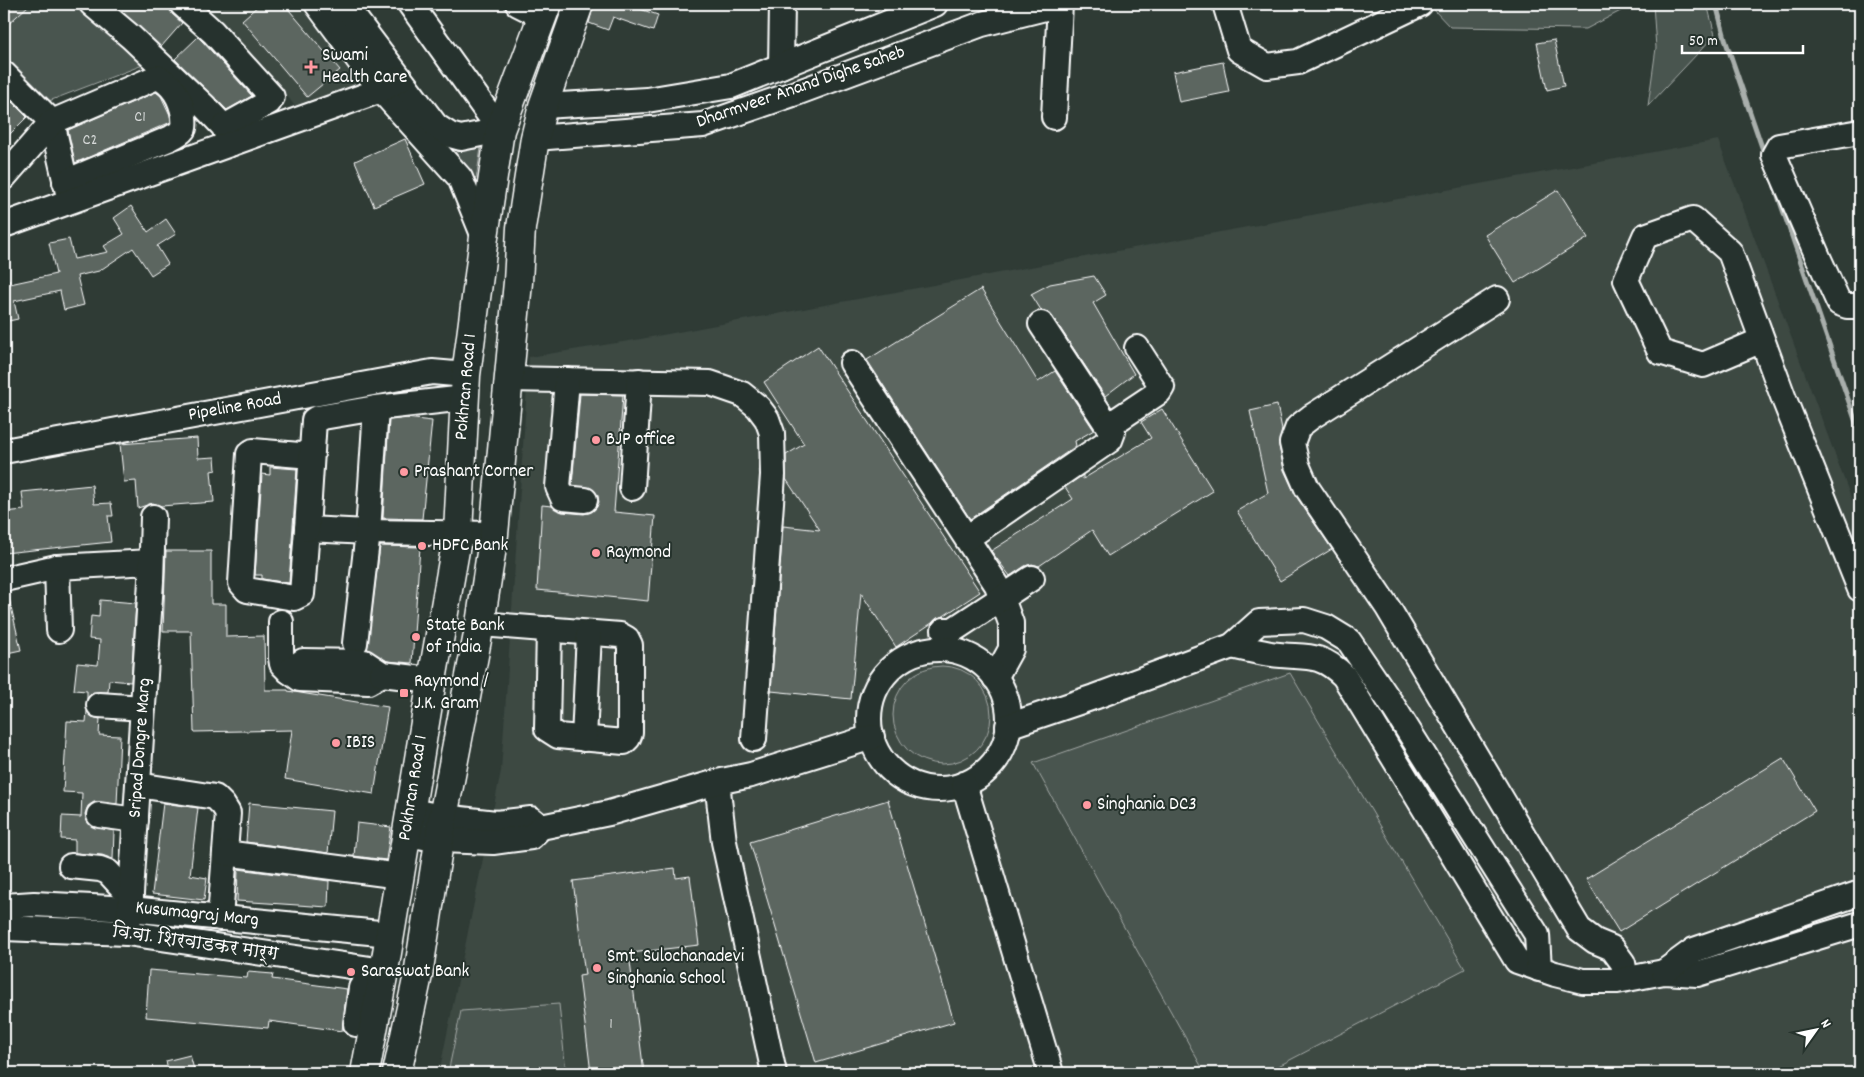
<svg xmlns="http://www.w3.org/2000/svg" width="1864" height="1077" font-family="Dekko,'Playpen Sans Deva',sans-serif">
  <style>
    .built { fill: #3c4842 }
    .green { fill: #4a544f; stroke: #a4aaa7 }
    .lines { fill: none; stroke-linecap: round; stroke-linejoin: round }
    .stream { stroke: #a9afac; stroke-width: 5 }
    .building { fill: #5b6661; stroke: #fff }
    .minor-casing { stroke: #fff; stroke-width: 28 }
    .major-casing { stroke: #fff; stroke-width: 31 }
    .minor { stroke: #26332d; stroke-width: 24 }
    .major { stroke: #26332d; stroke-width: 28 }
    .poi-dot { fill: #ff9aa2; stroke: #26332d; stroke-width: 2 }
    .labels { text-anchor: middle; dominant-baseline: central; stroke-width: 4; stroke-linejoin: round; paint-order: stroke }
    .number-label { font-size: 16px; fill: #d6d9d8 }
    .poi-label { font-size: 19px; fill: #fff; stroke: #26332d; text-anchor: start }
    .street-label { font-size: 19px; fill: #fff; stroke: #26332d }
  </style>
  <rect width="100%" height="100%" fill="#2f3b35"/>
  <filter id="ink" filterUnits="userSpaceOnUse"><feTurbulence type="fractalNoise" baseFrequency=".02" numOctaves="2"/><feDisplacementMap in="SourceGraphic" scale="10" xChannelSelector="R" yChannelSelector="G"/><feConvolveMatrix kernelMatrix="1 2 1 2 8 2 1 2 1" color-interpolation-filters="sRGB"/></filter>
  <g filter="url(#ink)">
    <g class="built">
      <path d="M202,4h97l64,80 -66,25 -28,-37z"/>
      <path d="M1718,140l142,382v551h-1421l62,-302 28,-414 106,-17z"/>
    </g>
    <g class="green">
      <path d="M4,4h74l70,59 -99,38 -45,-46z"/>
      <path d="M1446,4h188l-48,25 -136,-2 -16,-17z"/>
      <path d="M1653,4h54l8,31 -67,71 8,-58z"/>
      <path d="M481,148l-5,31 -26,-26z"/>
      <circle cx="942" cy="715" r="49"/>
      <path d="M1290,673l175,296 -200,104h-60l-172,-310z"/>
      <path d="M559,1004l7,69h-118l13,-62z"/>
    </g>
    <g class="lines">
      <g class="stream">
        <path d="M1716,4l10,38 39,114"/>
        <path d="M1775,187l85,247"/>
      </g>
    </g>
    <g class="building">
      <path d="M4,4h26l-26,24z"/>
      <path d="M113,4h56l3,10 10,9 -21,24z"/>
      <path d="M260,4h24l56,66 -33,27 -65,-77z"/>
      <path d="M594,4h31l33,11 -5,16 -40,-14 -5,13 -19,-7z"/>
      <path d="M198,37l5,5 49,54 -25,14 -52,-51z"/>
      <path d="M1554,40l10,46 -17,4 -10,-47z"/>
      <path d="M1223,62l6,30 -50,10 -6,-30z"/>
      <path d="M156,92l5,4 9,19 1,7 -96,41 -7,-33z"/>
      <path d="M12,102l15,15 -23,23v-30z"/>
      <path d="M405,139l20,45 -51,22 -19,-45z"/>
      <path d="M1558,190l30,48 -73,45 -30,-48z"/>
      <path d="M131,206l17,26 18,-13 10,15 -19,12 11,18 -17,11 -18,-27 -34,23 -22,5 7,29 -20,5 -4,-19 -46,10 4,18 -14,3v-42l5,-1 1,5 46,-10 -7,-31 20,-4 5,20 34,-7 -4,-6 20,-12 -10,-16z"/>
      <path d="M1094,276l12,19 -13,8 41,71 -29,22 -53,-80 -4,-4 -7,-2 -10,-16 19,-10z"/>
      <path d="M981,289l57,93 17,-11 39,59 -19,11 1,5 -106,73 -103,-159z"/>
      <path d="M818,346l162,246 -38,25 -5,1 -5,5 -36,24 -35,-54 -10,106 -80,-8 12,-165 37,4 -34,-51v-24l18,-11 -40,-62z"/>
      <path d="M580,394l43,1 -9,117 41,4 -7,85 -111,-11 5,-85 10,1 10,6 22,2 7,-2 5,-4 3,-6 -2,-8 -5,-5 -20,-4z"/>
      <path d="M1277,405l5,24 -3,17 5,24 12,26 36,53 -52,32 -43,-70 31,-18 -18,-82z"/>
      <path d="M1162,409l51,82 -105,65 -16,-26 -53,36 -7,-2 -7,2 -15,10 -19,-25 82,-52 -8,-12 18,-12v4l68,-41 -10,-16z"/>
      <path d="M406,418l26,3 -10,98 -39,-1 6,-98z"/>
      <path d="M197,438l1,20 17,-1 1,13 -5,1 3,31 -53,4 -8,-3 -15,5 -2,-27 -12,1 -4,-38z"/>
      <path d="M270,467l27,2 -8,114 -27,-4v-4h-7l7,-101 8,1z"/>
      <path d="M92,485l2,19 17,-1 2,13h-5l3,26 -107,11v-41l20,-2 -2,-18z"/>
      <path d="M380,546l40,1 -8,116 -25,-2 -20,-12z"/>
      <path d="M166,551h45v53h15v33l38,-1 1,54h23v1l100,16 -14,87 -89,-15 7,-49 -98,2 -3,-101h-28z"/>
      <path d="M9,598l12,52 -14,3 -1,-6h-2v-48z"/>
      <path d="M100,600l36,3 -5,79 -22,-2 -1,12h-15l-6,7v-8l-13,-1 3,-27 21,2 2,-25 -11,-1 2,-23 8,1z"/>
      <path d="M87,711l5,6 8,2 -1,16 21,1 -3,68 -23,-2 -6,4 -3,8 2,7 4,5 23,5 -1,28 -11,-4 -27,-2v-13l-14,-1 1,-23 19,1 1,-24 -19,-1 4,-71 19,1z"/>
      <path d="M1783,758l32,53 -196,121 -33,-53z"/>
      <path d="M888,800l66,222 -138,41 -66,-221z"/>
      <path d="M163,803l35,5 -8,67 17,3 -3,22 -52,-6z"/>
      <path d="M249,803l83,8 -4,42 -82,-11z"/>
      <path d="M357,823l34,4 -5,33 -32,-4z"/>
      <path d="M675,868l1,10 14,-2 9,69 -68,8 2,8 -3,1 14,111h-53l-12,-97 6,-1 -12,-94z"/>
      <path d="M238,869l91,12 -1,26 -91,-6z"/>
      <path d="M149,970l98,8 1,-6 25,2 -1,5 75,10 -5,42 -73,-10 -1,7 -122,-11z"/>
      <path d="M190,1055l5,18h-26l-3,-12z"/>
    </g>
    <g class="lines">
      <defs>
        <g id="minor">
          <path d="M92,4l39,33 73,69 20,21 6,17"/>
          <path d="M182,4l31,28 59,65 -3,5 -45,25"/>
          <path d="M317,4l64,86 79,88 24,59"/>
          <path d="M344,4l92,122 14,9 11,3 39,-8 -90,-126"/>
          <path d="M518,4l24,12"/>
          <path d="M1225,4l14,46 28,16 31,-4 122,-58"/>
          <path d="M781,66l1,-62"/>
          <path d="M4,74l48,48 17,75"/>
          <path d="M543,106l104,-6 84,-14 204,-82"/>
          <path d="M1054,117l6,-113"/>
          <path d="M1860,132l-81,14 -5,9 44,102 21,46 8,3h13"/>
          <path d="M535,138l168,-13 96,-33 183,-68 79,-20"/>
          <path d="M4,177l48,-55 105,-45c17,7 24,22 27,39 0,3 1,9 0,12 -2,5 -9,7 -13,10l-106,44"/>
          <path d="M4,225l377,-135 19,-11"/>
          <path d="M1497,299l-186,118 -13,10 -6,16 5,22 10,23 81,120 191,321 16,12 17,7 11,15 3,16"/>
          <path d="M1041,324l67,102"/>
          <path d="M1762,340l-59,25 -43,-13 -34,-72 19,-44 48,-17 37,33 54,147 76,190"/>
          <path d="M852,363l145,222 14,38v26l-16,29"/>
          <path d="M508,379l202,4 32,11 16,13 9,12 5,14 1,42 -19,264"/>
          <path d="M567,380l-9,107 5,11 22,2"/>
          <path d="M376,408l89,-10"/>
          <path d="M4,451l428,-79 34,3"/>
          <path d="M311,456l-58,-5 -4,3 -8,129 6,7 47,8 8,-4 5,-65 61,3 126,2"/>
          <path d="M632,488l7,-107"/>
          <path d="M307,529l7,-109 3,-2 59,-10 -8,124 -13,111"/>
          <path d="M967,538l143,-98 3,-8 -5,-6 51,-34 3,-5 -25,-39"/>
          <path d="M57,567l2,63"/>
          <path d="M4,579l53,-12 94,-5"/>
          <path d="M281,622v36l1,6 7,7"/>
          <path d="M480,624l140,11 7,4 3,6v88l-2,5 -4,4 -66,-6 -11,-7 2,-100"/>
          <path d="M944,630h9l79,-52"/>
          <path d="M1232,646c13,3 26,6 39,8 33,5 46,-4 73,22l173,285 38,13 28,7h34l47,-9 33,2 163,-50"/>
          <circle cx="939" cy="719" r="70"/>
          <path d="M303,661l61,1 18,12 -14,8 -68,-3 -11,-8z"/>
          <path d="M382,674l50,6"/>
          <path d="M99,705l44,3"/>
          <path d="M1008,726l86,-29 138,-51 27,-24 45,-2 22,7 23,14 42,62 146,232 2,34"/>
          <path d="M584,739l5,-106"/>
          <path d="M717,782l7,60 50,231"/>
          <path d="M964,784l87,289"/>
          <path d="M138,785l77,12 8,8 5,8 -8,105"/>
          <path d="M411,811l32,6 53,6 35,-4 10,8"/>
          <path d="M99,815l37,5"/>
          <path d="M407,834l33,6 53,2 38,-5 10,-10 68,-14 108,-31 34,-7 121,-38"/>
          <path d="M225,853l175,23"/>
          <path d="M71,866l29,3 8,3 23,25"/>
          <path d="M4,906l30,-2 96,5 260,25"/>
          <path d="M4,928l123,5 257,38"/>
          <path d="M127,933l3,-24 21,-328 2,-64"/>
          <path d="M1664,972l30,-22 166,-57"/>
          <path d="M356,1024l5,-36"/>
        </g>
        <g id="major">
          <path d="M365,1073l19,-102 48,-291 26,-147 8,-158 18,-138 16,-107 47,-126"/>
          <path d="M397,1073l21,-98 25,-158 37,-193 14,-90 24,-252 3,-54 14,-90 8,-32 36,-102"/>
        </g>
      </defs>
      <use href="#minor" class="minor-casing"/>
      <use href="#major" class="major-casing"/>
      <use href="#minor" class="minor"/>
      <use href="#major" class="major"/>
    </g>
  </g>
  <g class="poi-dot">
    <path d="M308.5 59.5h5v5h5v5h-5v5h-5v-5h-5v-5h5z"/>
    <circle cx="596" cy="440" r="5"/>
    <circle cx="404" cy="472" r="5"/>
    <circle cx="422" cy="546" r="5"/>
    <circle cx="596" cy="553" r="5"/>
    <circle cx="416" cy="637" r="5"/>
    <rect x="399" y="688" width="10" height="10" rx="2.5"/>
    <circle cx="336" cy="743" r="5"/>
    <circle cx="1087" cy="805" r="5"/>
    <circle cx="597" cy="968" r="5"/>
    <circle cx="351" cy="972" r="5"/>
  </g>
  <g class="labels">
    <g class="number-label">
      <text x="140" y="117">C1</text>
      <text x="90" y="140">C2</text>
      <text x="611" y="1024">1</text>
    </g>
    <g class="poi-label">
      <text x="322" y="56">Swami<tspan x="322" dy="22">Health Care</tspan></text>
      <text x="606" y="440">BJP office</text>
      <text x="414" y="472">Prashant Corner</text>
      <text x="432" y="546">HDFC Bank</text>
      <text x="606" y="553">Raymond</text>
      <text x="426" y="626">State Bank<tspan x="426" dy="22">of India</tspan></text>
      <text x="414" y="682">Raymond /<tspan x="414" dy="22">J.K. Gram</tspan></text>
      <text x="346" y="743">IBIS</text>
      <text x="1097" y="805">Singhania DC3</text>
      <text x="607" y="957">Smt. Sulochanadevi<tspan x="607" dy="22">Singhania School</tspan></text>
      <text x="361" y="972">Saraswat Bank</text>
    </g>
    <g class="street-label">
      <text transform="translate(801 88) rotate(-19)">Dharmveer Anand Dighe Saheb</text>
      <text transform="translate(467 387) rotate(-85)">Pokhran Road 1</text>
      <text transform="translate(235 408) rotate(-10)">Pipeline Road</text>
      <text transform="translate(141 748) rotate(-86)">Sripad Dongre Marg</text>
      <text transform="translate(414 788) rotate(-81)">Pokhran Road 1</text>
      <text transform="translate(197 915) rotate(6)">Kusumagraj Marg</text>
      <text transform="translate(195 944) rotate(8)">वि.वा. शिरवाडकर मार्ग</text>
    </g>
  </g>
  <rect width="1864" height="1077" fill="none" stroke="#26332d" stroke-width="20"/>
  <rect x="10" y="10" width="1844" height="1057" fill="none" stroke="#fff" stroke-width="2" filter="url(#ink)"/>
  <g transform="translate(1816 1030) rotate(57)" stroke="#26332d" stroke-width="4" paint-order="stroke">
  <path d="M0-4L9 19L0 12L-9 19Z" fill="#ffffff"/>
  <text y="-8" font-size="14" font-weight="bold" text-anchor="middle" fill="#ffffff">N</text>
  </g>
  <path d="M1682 45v8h121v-8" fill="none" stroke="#ffffff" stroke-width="2.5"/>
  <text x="1689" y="45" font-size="15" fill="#ffffff" stroke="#26332d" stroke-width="4" paint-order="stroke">50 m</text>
</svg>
